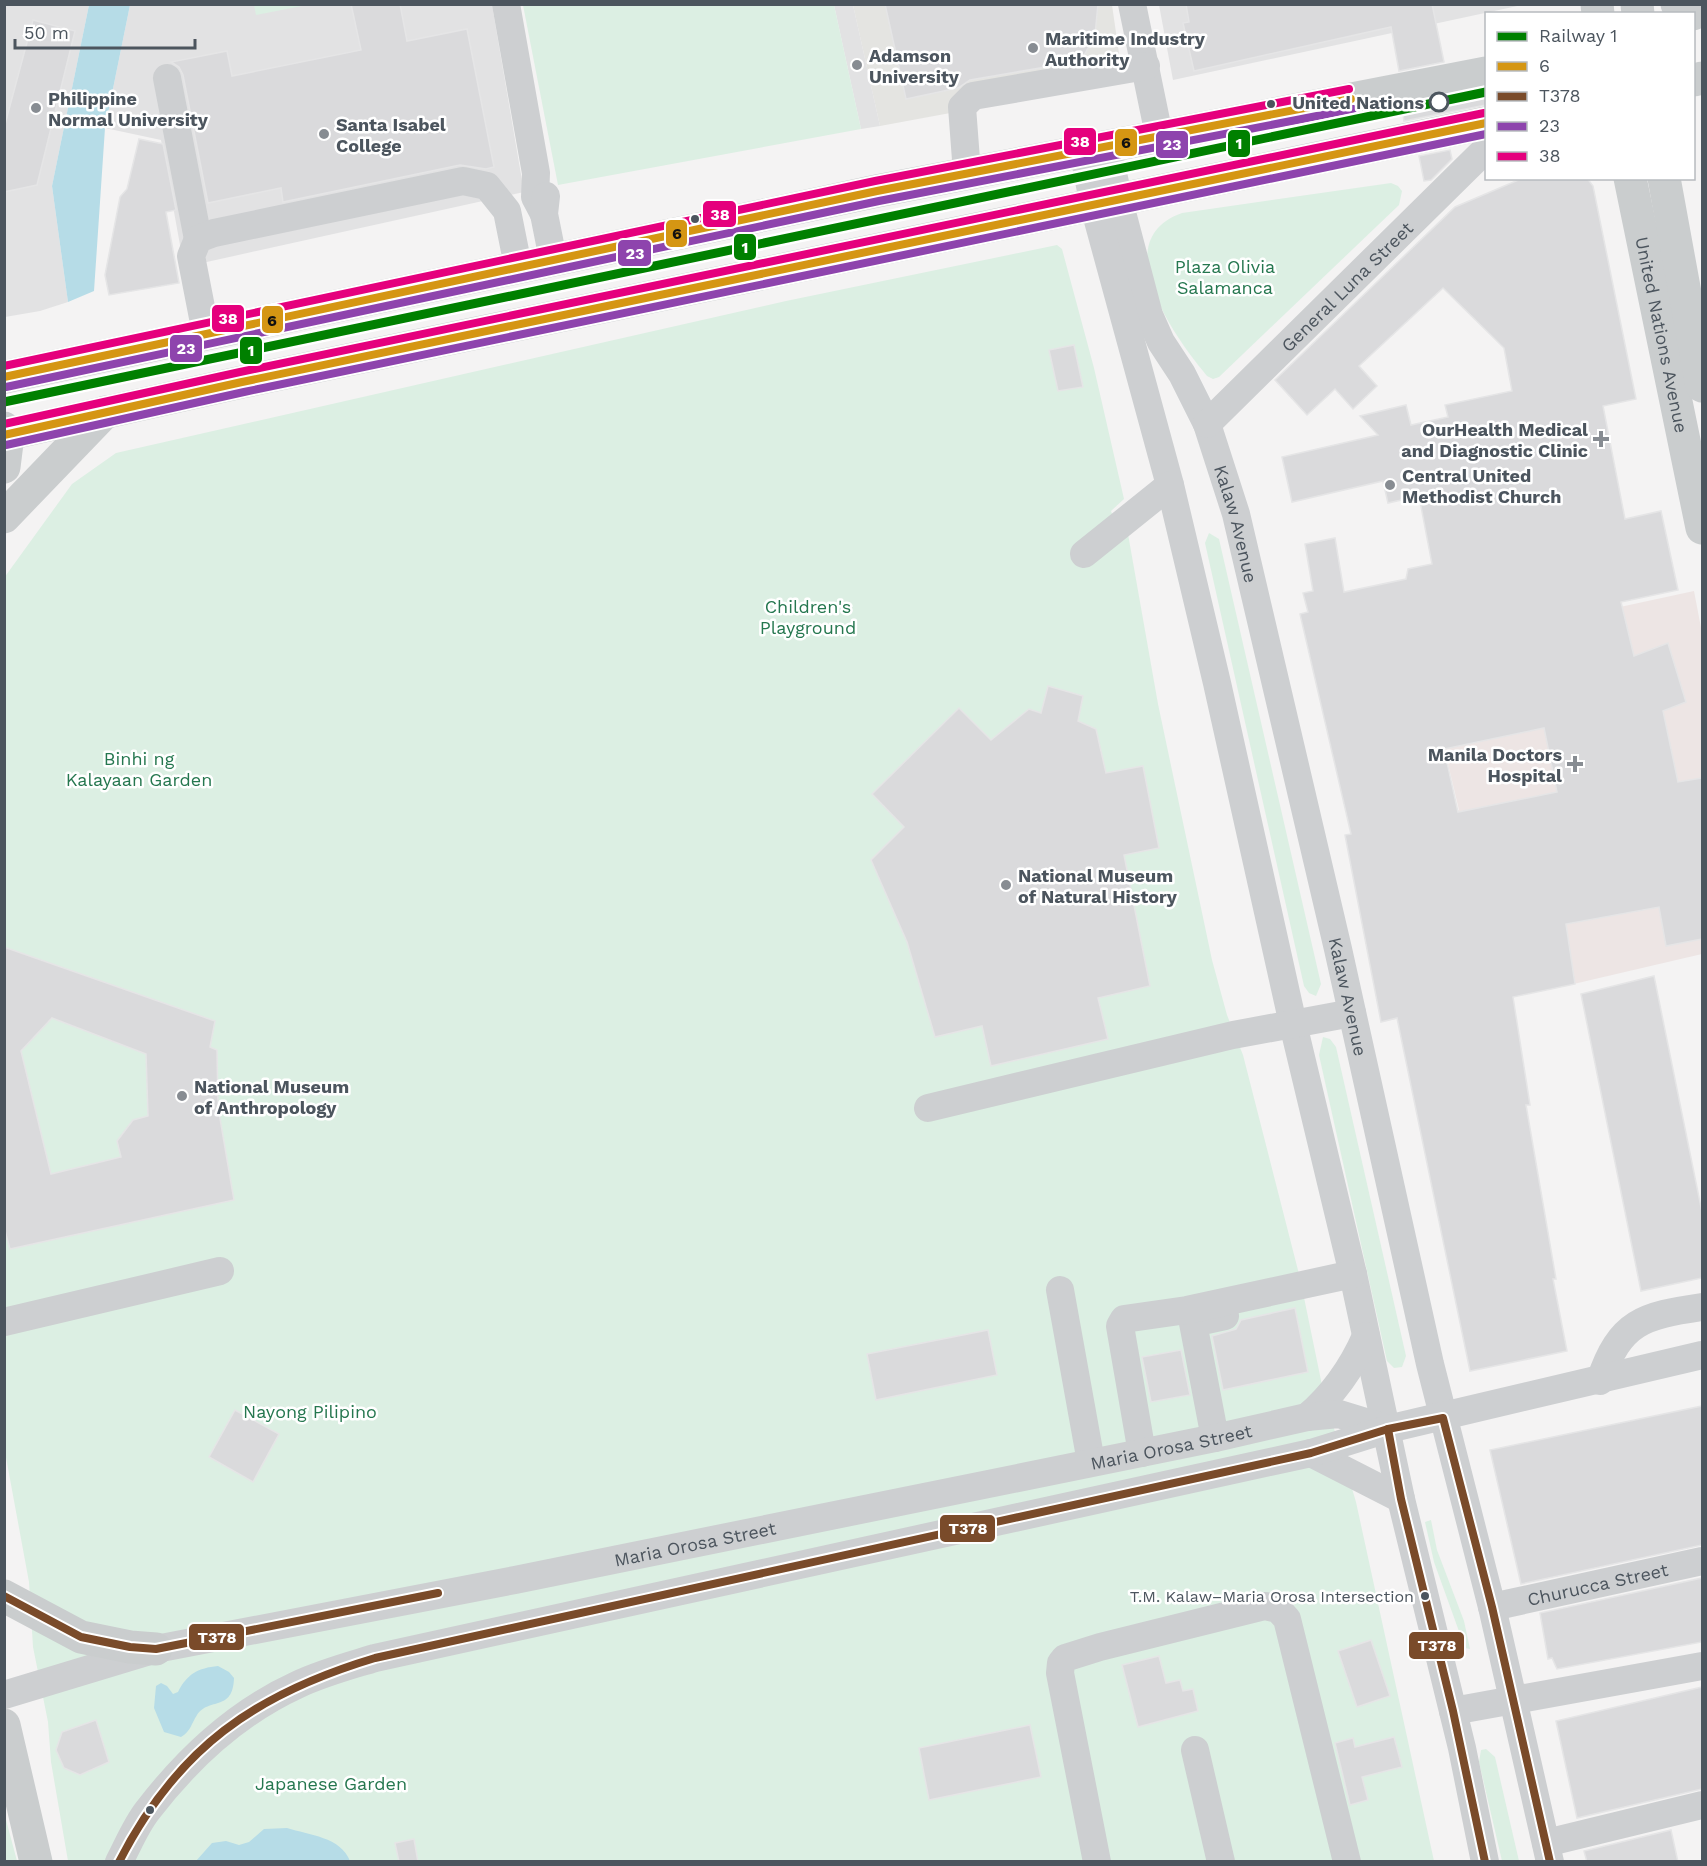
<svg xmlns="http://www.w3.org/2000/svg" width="1707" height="1866" font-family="'Work Sans',sans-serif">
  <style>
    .commercial { fill: #e4e4e1 }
    .education { fill: #e2e2e3 }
    .medical { fill: #ede5e4 }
    .green { fill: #dcefe3 }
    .water { fill: #b6dce7 }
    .building { fill: #dadadc; stroke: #e5e5e6; stroke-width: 1.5; fill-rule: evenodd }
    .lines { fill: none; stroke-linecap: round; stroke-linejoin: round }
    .minor { stroke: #cdcfd1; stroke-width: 28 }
    .major { stroke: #cacdce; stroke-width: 33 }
    .bus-1-casing { stroke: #fff; stroke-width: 12 }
    .bus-2-casing { stroke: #fff; stroke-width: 12 }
    .bus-3-casing { stroke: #fff; stroke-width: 12 }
    .bus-4-casing { stroke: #fff; stroke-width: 12 }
    .bus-1 { stroke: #d59613; stroke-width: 8 }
    .bus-2 { stroke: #7a4b2a; stroke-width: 8 }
    .bus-3 { stroke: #8e44ad; stroke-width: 8 }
    .bus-4 { stroke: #e5007d; stroke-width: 8 }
    .rail-1-casing { stroke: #fff; stroke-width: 14 }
    .rail-1 { stroke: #008000; stroke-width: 9 }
    .poi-dot { fill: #878c92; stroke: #fff; stroke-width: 2 }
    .stop-dot { fill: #fff; stroke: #4c555e; stroke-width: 3 }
    .bus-dot { fill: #4c555e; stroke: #fff; stroke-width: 2 }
    .labels { text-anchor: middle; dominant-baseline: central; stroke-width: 5; stroke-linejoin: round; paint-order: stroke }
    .bus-label { font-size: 16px; fill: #4c555e; stroke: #fff; text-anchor: end }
    .poi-label { font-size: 18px; font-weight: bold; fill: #4c555e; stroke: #fff; text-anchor: start }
    .stop-label { font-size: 18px; font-weight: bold; fill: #4c555e; stroke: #fff; text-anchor: end }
    .park-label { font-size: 18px; fill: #25774f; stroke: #fff }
    .street-label { font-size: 18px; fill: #4c555e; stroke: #fff }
    .line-badge { stroke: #fff; stroke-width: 2 }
    .badge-label { font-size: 16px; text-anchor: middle; font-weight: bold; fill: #fff }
    .pale-badge-label { font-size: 16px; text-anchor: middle; font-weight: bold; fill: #111 }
  </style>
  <rect width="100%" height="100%" fill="#f4f3f3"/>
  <path class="commercial" d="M853,5h259l11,76 -243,45z"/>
  <g class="education">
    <path d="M4,5h85l-37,181 16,116 -28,9 -35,6z"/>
    <path d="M130,5h362l32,187 -340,75 -23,-127 -56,-12z"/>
    <path d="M834,5h19l27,121 -19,3z"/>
    <path d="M1159,5h363l-349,75z"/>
  </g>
  <path class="medical" d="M1694,591l8,42v321l-137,32 -184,36 -36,-187 114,-25 -38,-160z"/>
  <g class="green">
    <path d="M307,5l-51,10 -2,-10v-1z"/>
    <path d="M523,5h311l27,124 -303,56z"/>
    <path d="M1391,183l7,3 4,5 -3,14 -180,172 -6,2 -6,-3c-32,-38 -102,-136 -25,-163z"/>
    <path d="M1057,245l5,4 32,119 30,131 -13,12 9,25 8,-2 30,170 54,256 15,55 16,40 57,223 24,117 32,107 78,359h-1366l-17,-99 -3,-40 -15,-75 -4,-65 -24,-130 -1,-874 68,-94 44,-31 670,-152z"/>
    <path d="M1209,533l10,6 102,445 -5,12 -7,-3 -5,-7 -99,-443z"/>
    <path d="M1323,1037l7,2 6,8 70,309 -4,11 -8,1 -7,-7 -68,-306z"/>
    <path d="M1431,1520l6,30 27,71 6,28 -5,-1 -31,-86 -9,-40z"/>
    <path d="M1486,1749l9,8 24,104h-17l-23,-99 2,-12z"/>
    <path d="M5,1816l12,45h-12z"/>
  </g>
  <g class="water">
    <path d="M89,5h41l-25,123 -11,163 -26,11 -16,-116z"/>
    <path d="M218,1666l11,6 5,6c-1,34 -25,19 -37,37 -6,9 -6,16 -16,22l-17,-5 -10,-24 2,-22 5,-3 6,3 6,8 5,-2c9,-18 20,-24 40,-26z"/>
    <path d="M287,1828c22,7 54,9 63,33h-154l16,-18 14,-2 13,4 10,-3 15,-13z"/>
  </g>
  <g class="building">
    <path d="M351,4h49l7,37 60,-12 27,138 -8,2 -26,-4 -177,37 -2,-14 -73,15 -25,-128 -4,-8 -8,-5 56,-11 5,25 129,-26z"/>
    <path d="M885,4h213l-3,31 -14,26 -111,19 -12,8 -52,11z"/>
    <path d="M1186,4h246l12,58 -45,9 -8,-44 -197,44 -11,-48 6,-1z"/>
    <path d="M33,20l42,11 -38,154 -33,7v-64z"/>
    <path d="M1486,92v13l-82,16 -2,-13z"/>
    <path d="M139,139l24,5 13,66 -10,2 13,71 -70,12 -4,-20 15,-78 7,-8z"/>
    <path d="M1450,150l2,9 -21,21 -7,1 -5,-25z"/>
    <path d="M1523,178h64l6,8 43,213 -33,7 22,113 36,-8 17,79 -57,12 13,54 34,-13 18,59 -23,9 15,71 24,-4v161l-36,7 -7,-39 -93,17 9,60 -62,13 17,108h-4l30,174h-3l14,72 -97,20 -73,-353 -16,4 -36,-187 6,-1 -51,-220 8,-2 -5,-19 10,-2 -8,-47 30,-6 9,54 62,-13 2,-10 24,-5 -13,-68 -31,7 -5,-22 -91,21 -10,-45 96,-22 -18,-19 46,-11 5,20 37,-8 -3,-12 67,-14 -8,-43 -61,-60 -84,78 18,20 -24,23 -18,-20 -28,26 -32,-35 180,-173zM1544,728l13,64 -99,20 -14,-63z"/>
    <path d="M1074,345l9,42 -25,4 -9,-41z"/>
    <path d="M1048,686l35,10 -5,25 18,8 10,44 37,-7 16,82 -35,7 26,131 -52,12 10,41 -117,27 -9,-40 -47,11 -28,-95 -36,-82 33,-33 -32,-33 87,-86 32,32 38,-31 12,4z"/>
    <path d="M4,947l211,74 -5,26 7,3 1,57 16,93 -224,49 -6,-22zM52,1018l94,36 2,62 -15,4 -16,21 4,16 -70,17 -30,-123z"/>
    <path d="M1654,976l48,236v66l-61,13 -60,-297z"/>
    <path d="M1295,1308l13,64 -85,18 -11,-54 24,-7 5,-9z"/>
    <path d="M988,1330l9,45 -121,25 -9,-46z"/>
    <path d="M1181,1350l9,45 -39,7 -9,-45z"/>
    <path d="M1702,1406v139l-181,39 -31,-134z"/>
    <path d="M235,1410l44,24 -26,48 -44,-25z"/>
    <path d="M1702,1578v64l-145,27 -5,-11 -4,1 -8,-46z"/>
    <path d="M1371,1640l19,56 -33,11 -19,-56z"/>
    <path d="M1159,1656l7,27 14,-3 3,11 10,-2 5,22 -60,16 -16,-62z"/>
    <path d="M1702,1687v102l-125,29 -21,-97z"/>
    <path d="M96,1720l13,42 -29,13 -16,-7 -8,-18 6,-18z"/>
    <path d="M1030,1725l11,52 -112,23 -10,-52z"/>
    <path d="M1394,1737l8,30 -40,10 6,23 -18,5 -15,-62 18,-5 2,9z"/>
    <path d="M1671,1830l7,32h-91l-3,-11z"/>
    <path d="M414,1839l4,23h-19l-4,-19z"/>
  </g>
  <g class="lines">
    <g class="minor">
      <path d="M506,4l30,169 -1,24 9,17"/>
      <path d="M1132,4l27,131"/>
      <path d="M167,78l31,161"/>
      <path id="s1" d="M1107,146l12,55 30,114 12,27 21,32 25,50 29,90 102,435 92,415 62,243 58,255"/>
      <path d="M1083,150l11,56 76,279 47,198 76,341 60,250 48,225 61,249 23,114"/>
      <path d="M967,173l-5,-66 11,-11 173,-30"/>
      <path d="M546,196l-2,18 9,45"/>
      <path d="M206,333l-15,-77 7,-17 16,-6 249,-52 24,5 20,25 11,55"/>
      <path id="s2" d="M1207,424l279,-275"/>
      <path d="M1084,554l86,-69"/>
      <path d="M928,1108l305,-73 119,-22"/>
      <path d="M1060,1290l31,172"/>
      <path d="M4,1322l216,-51"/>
      <path d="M1600,1381c20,-60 43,-65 102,-74"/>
      <path d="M1307,1417c27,-23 45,-49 59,-81"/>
      <path d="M1215,1438l-22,-115 32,-7"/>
      <path d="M1142,1453l-22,-127 4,-7 63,-9 166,-36"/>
      <path d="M1311,1453l90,46"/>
      <path id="s3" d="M1492,1607l210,-46"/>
      <path id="s4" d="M4,1695l152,-46 359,-69 700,-142 92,-21 32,-3 49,15"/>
      <path d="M1453,1711l249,-45"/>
      <path d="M1195,1750l26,112"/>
      <path d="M1546,1843l156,-38"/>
      <path d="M119,1862c9,-17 17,-37 29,-52 40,-52 90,-98 149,-125 25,-12 52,-19 78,-27l936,-205 77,-24 314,-74"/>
      <path d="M1097,1862l-37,-189 1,-10 4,-5 35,-11 165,-41 13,3 9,10 60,243"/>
    </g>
    <g class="major">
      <path d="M1597,4l1,10"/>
      <path d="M1637,4l1,10"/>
      <path d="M1677,4l16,10"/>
      <path d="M1694,80l8,-2"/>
      <path id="s5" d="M1630,178l72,350"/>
      <path d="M1664,178l38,208"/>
      <path d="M4,377l873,-186 609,-118"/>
      <path d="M4,428l4,7 -4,32"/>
      <path d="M4,435l238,-53 1244,-259"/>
      <path d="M4,517l101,-105"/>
      <path d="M4,1596l77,41 49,10 26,2"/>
      <path d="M4,1725l32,137"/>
    </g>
    <defs>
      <g id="bus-1">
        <path d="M4,377l873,-186 474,-92"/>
        <path d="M4,435l238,-53 1244,-259"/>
      </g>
      <g id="bus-2">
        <path d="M1388,1429l13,70 52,212 32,151"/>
        <path d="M4,1596l77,41 49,10 26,2 282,-56"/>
        <path d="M119,1862c58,-114 136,-168 256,-204l936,-205 77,-24 55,-11 49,189 58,255"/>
      </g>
      <g id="bus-3">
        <path d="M6,387l873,-186 474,-92"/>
        <path d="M6,445l238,-53 1242,-258"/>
      </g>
      <g id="bus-4">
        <path d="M4,366l871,-185 474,-92"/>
        <path d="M4,424l236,-52 1244,-259"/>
      </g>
    </defs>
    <use href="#bus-1" class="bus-1-casing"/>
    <use href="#bus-2" class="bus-2-casing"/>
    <use href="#bus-3" class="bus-3-casing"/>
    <use href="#bus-4" class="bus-4-casing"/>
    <use href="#bus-1" class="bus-1"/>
    <use href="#bus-2" class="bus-2"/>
    <use href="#bus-3" class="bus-3"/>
    <use href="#bus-4" class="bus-4"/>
    <defs>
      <path id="rail-1" d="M4,402l1482,-310"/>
    </defs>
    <use href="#rail-1" class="rail-1-casing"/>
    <use href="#rail-1" class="rail-1"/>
  </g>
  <g class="poi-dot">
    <circle cx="1033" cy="48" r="6"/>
    <circle cx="857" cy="65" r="6"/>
    <circle cx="36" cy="108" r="6"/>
    <circle cx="324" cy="134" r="6"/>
    <path d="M1598 430h6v6h6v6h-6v6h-6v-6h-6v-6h6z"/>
    <circle cx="1390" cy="485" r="6"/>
    <path d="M1572 755h6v6h6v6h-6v6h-6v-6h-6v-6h6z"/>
    <circle cx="1006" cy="885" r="6"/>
    <circle cx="182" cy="1096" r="6"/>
  </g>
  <circle class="stop-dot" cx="1439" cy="102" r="9"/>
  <g class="bus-dot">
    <circle cx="1271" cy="104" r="5"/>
    <circle cx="695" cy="219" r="5"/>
    <circle cx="1425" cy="1596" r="5"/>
    <circle cx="150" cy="1810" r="5"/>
  </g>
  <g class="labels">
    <g class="bus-label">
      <text x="1414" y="1596">T.M. Kalaw–Maria Orosa Intersection</text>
    </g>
    <g class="poi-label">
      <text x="1045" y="38">Maritime Industry<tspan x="1045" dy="21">Authority</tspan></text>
      <text x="869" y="55">Adamson<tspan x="869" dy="21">University</tspan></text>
      <text x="48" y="98">Philippine<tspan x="48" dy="21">Normal University</tspan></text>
      <text x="336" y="124">Santa Isabel<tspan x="336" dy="21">College</tspan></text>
      <text x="1588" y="429" text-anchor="end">OurHealth Medical<tspan x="1588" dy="21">and Diagnostic Clinic</tspan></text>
      <text x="1402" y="475">Central United<tspan x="1402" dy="21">Methodist Church</tspan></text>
      <text x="1562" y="754" text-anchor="end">Manila Doctors<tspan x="1562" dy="21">Hospital</tspan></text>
      <text x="1018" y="875">National Museum<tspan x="1018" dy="21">of Natural History</tspan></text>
      <text x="194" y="1086">National Museum<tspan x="194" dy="21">of Anthropology</tspan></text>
    </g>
    <g class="stop-label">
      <text x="1424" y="102">United Nations</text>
    </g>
    <g class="park-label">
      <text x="1225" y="266">Plaza Olivia<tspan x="1225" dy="21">Salamanca</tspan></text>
      <text x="808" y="606">Children's<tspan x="808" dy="21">Playground</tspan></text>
      <text x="139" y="758">Binhi ng<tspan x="139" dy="21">Kalayaan Garden</tspan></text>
      <text x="310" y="1411">Nayong Pilipino</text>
      <text x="331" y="1783">Japanese Garden</text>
    </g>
    <g class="street-label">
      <text stroke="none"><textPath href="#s2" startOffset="196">General Luna Street</textPath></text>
      <text stroke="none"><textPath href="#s5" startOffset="160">United Nations Avenue</textPath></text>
      <text stroke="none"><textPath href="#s1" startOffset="402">Kalaw Avenue</textPath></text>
      <text stroke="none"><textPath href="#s1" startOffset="888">Kalaw Avenue</textPath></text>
      <text stroke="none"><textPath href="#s4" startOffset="1194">Maria Orosa Street</textPath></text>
      <text stroke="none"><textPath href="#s4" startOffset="708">Maria Orosa Street</textPath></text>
      <text stroke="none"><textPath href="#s3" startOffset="108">Churucca Street</textPath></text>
    </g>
  </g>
  <g class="line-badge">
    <rect x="1063" y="127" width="34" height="29" rx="6" fill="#e5007d"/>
    <rect x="1114" y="128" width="24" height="29" rx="6" fill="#d59613"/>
    <rect x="1227" y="129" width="24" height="29" rx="6" fill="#008000"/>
    <rect x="1155" y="130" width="34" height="29" rx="6" fill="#8e44ad"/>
    <rect x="702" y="200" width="35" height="28" rx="6" fill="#e5007d"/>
    <rect x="665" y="219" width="23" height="29" rx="6" fill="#d59613"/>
    <rect x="733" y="233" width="24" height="28" rx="6" fill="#008000"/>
    <rect x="617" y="239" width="35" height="28" rx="6" fill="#8e44ad"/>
    <rect x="211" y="304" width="34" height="29" rx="6" fill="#e5007d"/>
    <rect x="261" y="305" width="23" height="29" rx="6" fill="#d59613"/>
    <rect x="169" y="334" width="34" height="29" rx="6" fill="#8e44ad"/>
    <rect x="239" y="336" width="24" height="29" rx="6" fill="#008000"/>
    <rect x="939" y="1514" width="57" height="29" rx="6" fill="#7a4b2a"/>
    <rect x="188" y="1623" width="57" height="28" rx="6" fill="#7a4b2a"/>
    <rect x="1408" y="1631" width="57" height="29" rx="6" fill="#7a4b2a"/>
  </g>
  <g class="badge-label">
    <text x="1080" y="147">38</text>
    <text x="1239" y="149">1</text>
    <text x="1172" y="150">23</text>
    <text x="720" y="220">38</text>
    <text x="745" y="253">1</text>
    <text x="635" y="259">23</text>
    <text x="228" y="324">38</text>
    <text x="186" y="354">23</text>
    <text x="251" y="356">1</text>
    <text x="968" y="1534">T378</text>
    <text x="217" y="1643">T378</text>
    <text x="1437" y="1651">T378</text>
  </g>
  <g class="pale-badge-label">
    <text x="1126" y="148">6</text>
    <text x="677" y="239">6</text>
    <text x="272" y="326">6</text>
  </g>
  <rect width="1707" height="1866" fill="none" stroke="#4c555e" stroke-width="12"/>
  <rect x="1485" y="12" width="210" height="168" fill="#ffffff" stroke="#b7bbbf" stroke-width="1.5"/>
  <rect x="1497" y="32" width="30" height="9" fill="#008000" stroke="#b7bbbf" stroke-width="1.5"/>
  <text x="1539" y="42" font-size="18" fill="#4c555e">Railway 1</text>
  <rect x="1497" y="62" width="30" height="9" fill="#d59613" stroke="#b7bbbf" stroke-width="1.5"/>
  <text x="1539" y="72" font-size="18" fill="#4c555e">6</text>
  <rect x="1497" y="92" width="30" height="9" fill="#7a4b2a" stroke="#b7bbbf" stroke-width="1.5"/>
  <text x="1539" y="102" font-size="18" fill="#4c555e">T378</text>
  <rect x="1497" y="122" width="30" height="9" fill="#8e44ad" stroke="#b7bbbf" stroke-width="1.5"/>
  <text x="1539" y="132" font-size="18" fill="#4c555e">23</text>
  <rect x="1497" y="152" width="30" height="9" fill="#e5007d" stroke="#b7bbbf" stroke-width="1.5"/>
  <text x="1539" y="162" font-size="18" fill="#4c555e">38</text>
  <path d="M15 39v9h180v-9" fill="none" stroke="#4c555e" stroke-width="3"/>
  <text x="24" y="39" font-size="18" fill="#4c555e" stroke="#ffffff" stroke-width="4.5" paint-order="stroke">50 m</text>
</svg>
